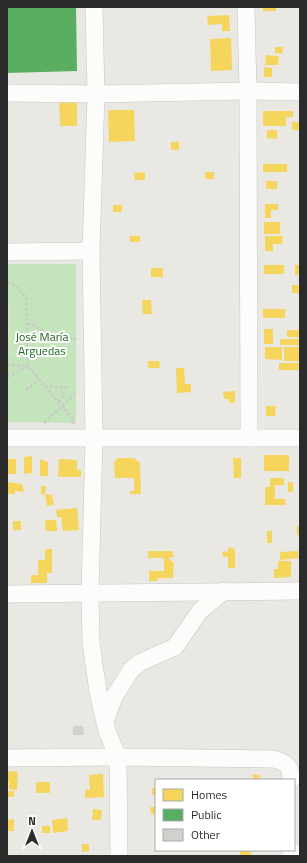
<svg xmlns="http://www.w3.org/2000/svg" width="307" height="863" font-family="'Titillium Web',sans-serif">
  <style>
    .green { fill: #c4e4bc }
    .pitch { fill: #cde7ba }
    .homes { fill: #f6d55c }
    .public { fill: #5aae61 }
    .building { fill: #d3d1cd }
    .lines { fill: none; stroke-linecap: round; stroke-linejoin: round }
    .minor-casing { stroke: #c7c6c6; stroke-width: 18 }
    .path { stroke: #cacac9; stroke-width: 2.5; stroke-dasharray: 3 2; stroke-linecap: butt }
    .minor { stroke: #fcfcfb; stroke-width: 17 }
    .labels { text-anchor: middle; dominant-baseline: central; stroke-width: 4; stroke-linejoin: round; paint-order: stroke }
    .park-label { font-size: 12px; fill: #1e661f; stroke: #fff }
  </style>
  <rect width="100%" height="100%" fill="#eae8e2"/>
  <path class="green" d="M7,264h69v159l-69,-1z"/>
  <path class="pitch" d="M7,304h3l2,51h-5z"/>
  <g class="homes">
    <rect x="263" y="7" width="13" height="4"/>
    <path d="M229,15l1,16h-8v-7l-14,1 -1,-9z"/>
    <path d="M231,38l1,32 -21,1 -1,-32z"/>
    <path d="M275,47h8l-1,7 -7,-1z"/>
    <path d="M266,55l13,1 -1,9h-13z"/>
    <path d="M264,67l8,1v9h-8z"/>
    <path d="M59,95h18v31h-17z"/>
    <path d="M108,110h26l1,31 -26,1z"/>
    <path d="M263,111h30v6h-7v9h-23z"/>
    <rect x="292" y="122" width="8" height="8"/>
    <path d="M267,130h10v9l-10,-1z"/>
    <rect x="171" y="142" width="8" height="8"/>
    <rect x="263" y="164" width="24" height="8"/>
    <path d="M145,172v8h-10l-1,-7z"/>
    <rect x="205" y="172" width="9" height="7"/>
    <rect x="266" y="181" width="11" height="8"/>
    <path d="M265,204h13v6h-7v8h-6z"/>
    <rect x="113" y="205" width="9" height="7"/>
    <rect x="264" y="222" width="16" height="12"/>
    <rect x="130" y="236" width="10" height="6"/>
    <path d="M265,236h18l-1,8h-9v7h-8z"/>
    <rect x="264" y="265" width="20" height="9"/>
    <rect x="295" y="265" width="5" height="10"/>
    <rect x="151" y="268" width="12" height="9"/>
    <rect x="292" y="285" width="8" height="8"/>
    <path d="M142,300h9l1,14h-9z"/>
    <rect x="263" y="309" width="22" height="9"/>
    <rect x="264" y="329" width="9" height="15"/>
    <rect x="287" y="330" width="13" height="7"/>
    <rect x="280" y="339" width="20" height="6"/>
    <path d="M265,347h17v13l-17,-1z"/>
    <rect x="284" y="347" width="16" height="14"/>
    <path d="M148,361h11l1,7h-12z"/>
    <rect x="279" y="363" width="21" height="7"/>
    <path d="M176,368h8l1,16h6v8l-14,1z"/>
    <path d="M235,391v12h-5l-1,-4h-5l-1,-7z"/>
    <path d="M266,406h10l-1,10h-9z"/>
    <rect x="264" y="455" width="25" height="16"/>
    <path d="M32,456v17l-8,1v-17z"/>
    <path d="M118,458h16l6,5 1,31h-11v-3h4v-13h-19l-1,-16z"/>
    <path d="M233,458h8v20h-7z"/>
    <rect x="7" y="459" width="9" height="15"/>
    <path d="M40,459l8,3v14h-8z"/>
    <path d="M59,459l18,1v10h4v7h-23z"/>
    <path d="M270,478h14v7h-9v14h10l1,6h-21v-18h5z"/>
    <path d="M7,482l15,2 2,8 -9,-1v3h-8z"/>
    <rect x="288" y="482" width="5" height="10"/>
    <path d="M41,486h5l-1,8 7,1 2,10 -7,1 -2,-12h-4z"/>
    <path d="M77,508l2,22 -16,1 -2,-14h-4l-1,-7z"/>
    <path d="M45,520h11l1,11h-11z"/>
    <rect x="13" y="521" width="8" height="9"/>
    <rect x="297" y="526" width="3" height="9"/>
    <rect x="267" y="531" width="5" height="12"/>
    <path d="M228,547l7,2v19h-7v-11l-6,-1 1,-5 5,1z"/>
    <path d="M45,549h7v24h-5v10h-16v-8h7v-15h7z"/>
    <path d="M148,551h24l2,6 -6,1 6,5 -1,15h-15l-1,3h-8v-10h15v-13h-16z"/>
    <path d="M298,551l1,7 -19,2v-8z"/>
    <path d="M278,561h13v16l-17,1v-9h4z"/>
    <path d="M7,771l11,1 -1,18 -8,-1v-7h-2z"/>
    <path d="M103,774l1,23 -19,1v-8h5l-1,-15z"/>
    <path d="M253,774l7,1 -1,5h-6z"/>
    <rect x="36" y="782" width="14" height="11"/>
    <rect x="152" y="788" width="4" height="7"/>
    <path d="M7,791h7v6h-6z"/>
    <path d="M150,807h6v7h-5z"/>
    <path d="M93,809l9,1 -1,10h-9z"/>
    <path d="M67,818l1,13 -15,2 -1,-13z"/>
    <path d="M14,819v12h-7v-11z"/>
    <rect x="42" y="826" width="8" height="7"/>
    <path d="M82,844h7v7l-7,1z"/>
    <rect x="240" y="850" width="11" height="6"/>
  </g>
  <path class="public" d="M7,7h69l1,64 -70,2z"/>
  <path class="building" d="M73,726h10l1,9h-11z"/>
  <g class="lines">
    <defs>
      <g id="minor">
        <path d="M94,7l2,87 -5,157 3,187 -4,155 1,49 7,50 9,39 11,26 1,99"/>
        <path d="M246,7l2,84 1,347"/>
        <path d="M7,93l89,1 152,-3 52,1"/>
        <path d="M7,252l84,-1"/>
        <path d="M7,438h293"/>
        <path d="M7,594l293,-3"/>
        <path d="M105,721l9,-24 17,-27 8,-7 20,-9 16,-7 25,-36 24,-20"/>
        <path d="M7,758l111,-1 156,2c13,4 17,7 17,21"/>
        <path d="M291,856v-6"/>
      </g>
    </defs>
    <use href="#minor" class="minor-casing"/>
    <g class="path">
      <path d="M7,283l11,4 8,11 2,68 44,52 1,6"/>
      <path d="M27,324h5l21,13 24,2"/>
      <path d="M7,365l21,1"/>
      <path d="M7,376h3l18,-10"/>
      <path d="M45,387h21l-5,12 -2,3"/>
      <path d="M26,390l13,-11"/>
      <path d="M44,423l33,-31"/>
    </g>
    <use href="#minor" class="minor"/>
  </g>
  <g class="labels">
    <g class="park-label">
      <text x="42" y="336">José María<tspan x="42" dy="14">Arguedas</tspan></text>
    </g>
  </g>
  <rect width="307" height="863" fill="none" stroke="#2b2b2b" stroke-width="16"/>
  <rect x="155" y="779" width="140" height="72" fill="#ffffff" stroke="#aaaaaa"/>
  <rect x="163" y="789" width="20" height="12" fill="#f6d55c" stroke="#aaaaaa"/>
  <text x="191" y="799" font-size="12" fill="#2b2b2b">Homes</text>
  <rect x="163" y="809" width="20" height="12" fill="#5aae61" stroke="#aaaaaa"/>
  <text x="191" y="819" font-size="12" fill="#2b2b2b">Public</text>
  <rect x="163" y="829" width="20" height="12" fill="#d3d1cd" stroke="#aaaaaa"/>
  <text x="191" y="839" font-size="12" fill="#2b2b2b">Other</text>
  <g transform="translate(32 831)" stroke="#ffffff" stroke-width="3" paint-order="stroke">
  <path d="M0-3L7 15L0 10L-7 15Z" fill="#2b2b2b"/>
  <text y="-6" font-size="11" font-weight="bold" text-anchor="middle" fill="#2b2b2b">N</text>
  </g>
</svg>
